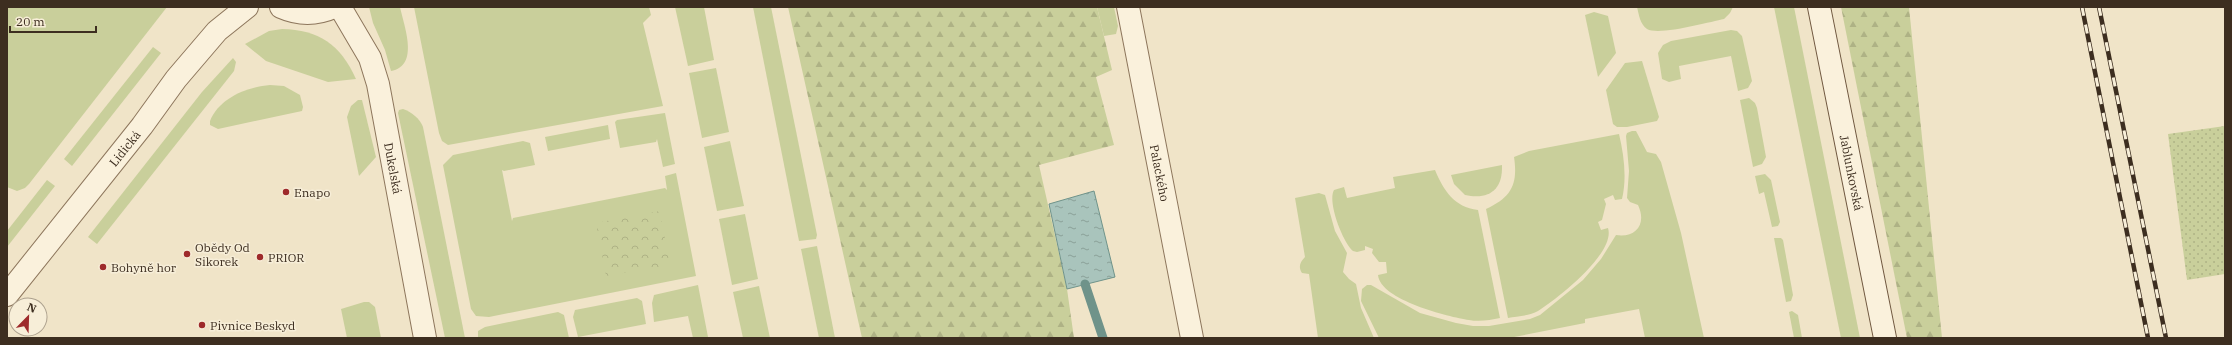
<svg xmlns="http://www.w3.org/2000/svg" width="2232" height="345" font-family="'IBM Plex Serif',serif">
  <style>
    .grass { fill: #c9cf9b }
    .forest { fill: url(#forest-firs) }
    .park { fill: url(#park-crowns) }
    .garden { fill: url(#garden-dots) }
    .water { fill: url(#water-ripples); stroke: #6f938a }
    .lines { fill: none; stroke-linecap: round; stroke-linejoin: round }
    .stream { stroke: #6f938a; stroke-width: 9 }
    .minor-casing { stroke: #8d765c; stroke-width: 24 }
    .tertiary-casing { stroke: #8d765c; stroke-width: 24 }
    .secondary-casing { stroke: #6f573f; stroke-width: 24 }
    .minor { stroke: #faf1dc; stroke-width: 22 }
    .tertiary { stroke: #faf1dc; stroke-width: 22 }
    .secondary { stroke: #faf1dc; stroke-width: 22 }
    .rail-casing { stroke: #3d2e20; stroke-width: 4.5 }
    .rail { stroke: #f7eed8; stroke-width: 3; stroke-dasharray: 9; stroke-linecap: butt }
    .poi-dot { fill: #9e2a2b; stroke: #f7eed8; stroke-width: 1.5 }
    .labels { text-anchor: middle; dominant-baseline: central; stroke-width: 3; stroke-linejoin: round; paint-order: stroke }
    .street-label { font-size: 12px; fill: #3d2e20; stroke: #f7eed8 }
    .poi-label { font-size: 12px; fill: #3d2e20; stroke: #f7eed8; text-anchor: start }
  </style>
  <defs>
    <pattern id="forest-firs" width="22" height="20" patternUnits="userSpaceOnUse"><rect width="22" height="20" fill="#c9cf9b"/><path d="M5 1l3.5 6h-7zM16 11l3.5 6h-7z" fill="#aeb285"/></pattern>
    <pattern id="park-crowns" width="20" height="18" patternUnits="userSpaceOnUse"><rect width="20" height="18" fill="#c9cf9b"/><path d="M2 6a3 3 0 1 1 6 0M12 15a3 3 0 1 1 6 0" fill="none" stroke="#aeb285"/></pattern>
    <pattern id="garden-dots" width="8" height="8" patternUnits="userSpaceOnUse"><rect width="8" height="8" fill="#c9cf9b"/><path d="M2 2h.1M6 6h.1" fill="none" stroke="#aeb285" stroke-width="1.8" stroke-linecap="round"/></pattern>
    <pattern id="water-ripples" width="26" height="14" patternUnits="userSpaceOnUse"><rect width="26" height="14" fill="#a9c4bc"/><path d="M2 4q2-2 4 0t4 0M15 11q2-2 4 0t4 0" fill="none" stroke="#8ba098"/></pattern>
  </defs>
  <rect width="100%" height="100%" fill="#f0e4c8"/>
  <g class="grass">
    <path d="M7,7h160l-138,177 -4,4 -8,3 -10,-4z"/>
    <path d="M369,7h31c4,19 20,59 -9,64l-6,-21 -12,-27z"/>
    <path d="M414,7h235l2,8 -8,8 20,83 -215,39 -6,-4 -3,-8z"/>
    <path d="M675,7h29l10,53 -26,6z"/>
    <path d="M753,7h18l46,228 -1,4 -17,2z"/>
    <path d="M1097,7h17l4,19 -2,8 -12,2z"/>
    <path d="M1637,7h96l-3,6 -6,6c-15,3 -65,17 -77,10 -7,-5 -8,-14 -10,-22z"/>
    <path d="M1774,7h20l66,331h-19z"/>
    <path d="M1594,12l14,4 8,37 -18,24 -13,-62z"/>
    <path d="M282,29c37,1 58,15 74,50l-28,3 -62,-21 -21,-17 24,-13z"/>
    <path d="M1731,30l6,1 5,5 10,45 -4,7 -10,3 -7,-35 -52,10 2,13 -12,3 -7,-3 -4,-26 5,-8 8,-4z"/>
    <path d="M153,47l8,6 -89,113 -8,-7z"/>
    <path d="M233,58l3,4 -2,9 -137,173 -9,-7 114,-145z"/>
    <path d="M1642,61l17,56 -2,4 -30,6h-10l-4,-3 -7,-34 19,-27z"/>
    <path d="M716,68l13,64 -27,6 -13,-65z"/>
    <path d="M270,85l14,1 16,9 3,12 -1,4 -84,18 -8,-4v-4c9,-23 37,-34 60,-36z"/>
    <path d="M1749,98l6,5 2,5 9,49 -4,7 -9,3 -13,-67z"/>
    <path d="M358,100h4l14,57 -17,19 -12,-59 4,-11z"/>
    <path d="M403,109c9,3 17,10 20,18l42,211h-20l-47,-225 1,-3z"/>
    <path d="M665,113l10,51 -12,3 -6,-28 -1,3 -36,6 -5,-26 2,-2z"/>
    <path d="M608,125l2,14 -62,12 -3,-14z"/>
    <path d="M1632,131h4l11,21 9,2 5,8 20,71 23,105h-59l-6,-29 -54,10v4l-76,15h-130l-18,-37 1,-12 5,-4h4l49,28 36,10 17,3h16l41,-7 10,-4 43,-35 18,-21 15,-24c20,3 31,-11 22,-30l-8,-3 -3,-4 2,-27 -3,-35 1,-3z"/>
    <path d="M1619,134c5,21 8,44 3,65l-7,1 -2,-5 -9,4 2,5 -4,16 -4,2 3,8 7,-2c8,25 -51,71 -70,83 -8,5 -21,5 -30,7l-22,-109c26,-12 32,-25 28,-52l15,-6z"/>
    <path d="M523,141l7,2 5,22 -31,6 -2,-1 10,51 1,-3 152,-30 2,2 -2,-14 11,-3 20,103 -207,41 -13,-1 -5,-7 -28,-144 10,-10z"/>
    <path d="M730,141l14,65 -27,5 -13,-64z"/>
    <path d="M1502,165c1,25 -13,35 -37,30l-11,-11 -3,-9z"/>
    <path d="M1435,170c9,21 19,37 43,40l22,108c-10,2 -20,4 -31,2 -20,-3 -89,-20 -91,-45l9,-2 -1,-11h-7l-7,-9 1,-4 -8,-3v4l-8,2 -4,-1c-10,-8 -26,-49 -19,-61l10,-3 3,11 48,-10 -2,-11z"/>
    <path d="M1765,174l6,6 9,42 -2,4 -6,1 -8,-35 -5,2 -4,-18z"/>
    <path d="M47,180l8,6 -48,61v-16z"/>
    <path d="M1319,193l6,2 10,36 12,22 -4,19 6,7 7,5 5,24 13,30h-56l-9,-64 -7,-1c-4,-6 -2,-11 3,-16l-10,-59z"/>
    <path d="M745,214l13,65 -26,6 -13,-66z"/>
    <path d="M1774,238h7l2,2 10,55 -2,6 -5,1z"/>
    <path d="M817,246l18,92h-16l-18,-89z"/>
    <path d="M698,285l10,52 -15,1 -5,-22 -34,6 -2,-19 2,-8z"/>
    <path d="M759,286l11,52h-27l-10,-46z"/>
    <path d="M637,298l5,3 4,23 -68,13 -5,-20 2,-7z"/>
    <path d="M364,302h5l6,5 6,31h-34l-6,-29z"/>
    <path d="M1792,311l6,4 4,23h-8l-5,-26z"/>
    <path d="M558,312l6,3 5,23h-91v-7l7,-4z"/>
  </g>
  <g class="forest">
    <path d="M788,7h309l15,63 -16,7 18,68 -75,20 28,124 7,49h-212z"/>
    <path d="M1841,7h68l33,331h-35z"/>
  </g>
  <path class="park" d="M660,211l10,54 -64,11 -10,-53z"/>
  <path class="garden" d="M2225,126v148l-38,6 -19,-146z"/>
  <path class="water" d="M1094,191l21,86 -48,12 -18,-85z"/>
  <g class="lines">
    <path class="stream" d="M1085,284l18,54"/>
    <defs>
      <g id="minor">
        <path id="s1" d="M340,7l30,51 8,26 47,254"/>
        <path id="s2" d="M1128,7l64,331"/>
      </g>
      <g id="tertiary">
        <path d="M281,7c18,8 35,8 53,0"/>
        <path id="s3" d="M7,295l135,-169 34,-47 41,-48 30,-24"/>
      </g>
      <g id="secondary">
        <path id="s4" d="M1819,7l66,331"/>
      </g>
    </defs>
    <use href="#minor" class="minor-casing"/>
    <use href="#tertiary" class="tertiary-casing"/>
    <use href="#secondary" class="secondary-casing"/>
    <use href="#minor" class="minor"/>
    <use href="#tertiary" class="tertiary"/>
    <use href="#secondary" class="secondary"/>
    <defs>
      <g id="rail">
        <path d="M2082,7l66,331"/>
        <path d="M2099,7l67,331"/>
      </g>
    </defs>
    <use href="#rail" class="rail-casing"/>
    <use href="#rail" class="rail"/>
  </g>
  <g class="poi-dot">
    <circle cx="286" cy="192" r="4"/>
    <circle cx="187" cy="254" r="4"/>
    <circle cx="260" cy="257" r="4"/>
    <circle cx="103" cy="267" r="4"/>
    <circle cx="202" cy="325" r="4"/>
  </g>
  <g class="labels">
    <g class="street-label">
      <text stroke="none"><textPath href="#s3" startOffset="188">Lidická</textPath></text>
      <text stroke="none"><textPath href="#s1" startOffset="172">Dukelská</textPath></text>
      <text stroke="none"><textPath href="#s4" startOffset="169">Jablunkovská</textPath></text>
      <text stroke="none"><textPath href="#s2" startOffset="169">Palackého</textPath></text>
    </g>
    <g class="poi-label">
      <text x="294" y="192">Enapo</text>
      <text x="195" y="247">Obědy Od<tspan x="195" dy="14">Sikorek</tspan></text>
      <text x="268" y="257">PRIOR</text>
      <text x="111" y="267">Bohyně hor</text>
      <text x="210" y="325">Pivnice Beskyd</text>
    </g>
  </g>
  <rect width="2232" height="345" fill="none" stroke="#3d2e20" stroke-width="16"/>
  <g transform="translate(28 317) rotate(23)"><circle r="19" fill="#f7eed8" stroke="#ada18e"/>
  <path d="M0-3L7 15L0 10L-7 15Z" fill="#9e2a2b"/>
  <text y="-6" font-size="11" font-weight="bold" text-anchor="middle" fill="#3d2e20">N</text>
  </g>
  <path d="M10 26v6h86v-6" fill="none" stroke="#3d2e20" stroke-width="2"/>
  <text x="16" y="26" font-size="12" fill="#3d2e20" stroke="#f7eed8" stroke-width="3" paint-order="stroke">20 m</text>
</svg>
